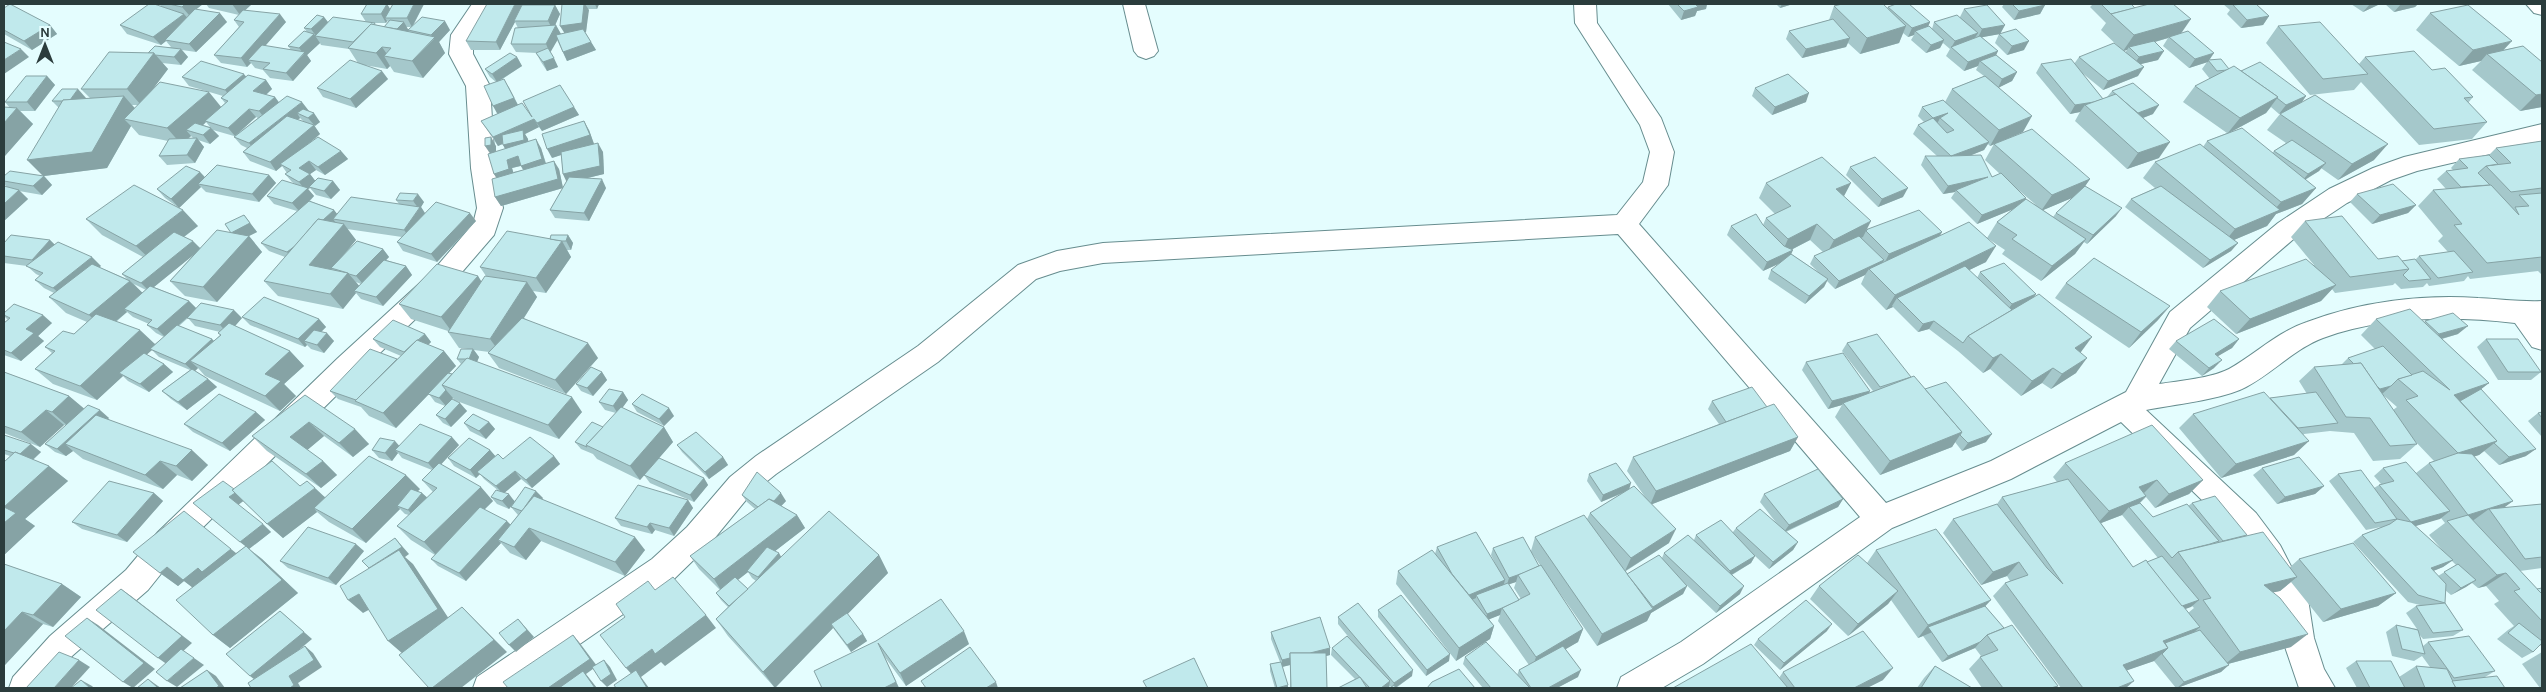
<svg xmlns="http://www.w3.org/2000/svg" width="2546" height="692" font-family="Karla,sans-serif">
  <style>
    .lines { fill: none; stroke-linecap: round; stroke-linejoin: round }
    .minor-casing { stroke: #678d8f; stroke-width: 2 }
    .minor { fill: #fff; fill-rule: evenodd }
    .wall { fill: #a5c8cb; fill-rule: evenodd }
    .shaded-wall { fill: #86a3a5 }
    .building { fill: #c0e9ec; stroke: #86a3a5; fill-rule: evenodd }
  </style>
  <rect width="100%" height="100%" fill="#e4fdfe"/>
  <g class="lines">
    <defs>
      <g id="minor">
        <path d="M472,4h22l-21,31v19l17,32 5,82 8,40 -9,27 -44,51 -92,88 -178,176 -32,40 -76,66 -27,32h-36l4,-11 37,-41 76,-66 32,-38 180,-174 94,-86 41,-48 4,-16 -6,-40 -5,-82 -17,-32 2,-19z"/>
        <path d="M1123,4h22l13,47 -4,5 -8,3 -8,-3 -4,-5z"/>
        <path d="M1574,4h22l1,19 64,95 13,34 -6,33 -29,39 247,279 105,-42 135,-69 44,-80 108,-89 51,-34 44,-21 31,-11 138,-33v18l-125,29 -26,9 -44,23 -51,34 -106,91 -31,56c20,-3 53,-6 70,-15 27,-15 48,-37 78,-47 52,-20 115,-28 171,-24 22,1 42,4 64,3v49l-10,-3 -17,-24c-62,-7 -132,-7 -192,15 -29,11 -50,35 -77,49 -22,12 -74,18 -100,23l110,103 24,32 28,54 6,39 10,31 11,19h-36l-17,-50 -5,-37 -19,-36 -24,-34 -113,-109 -110,57 -119,49 -189,136 -41,24h-45l4,-11 60,-35 179,-125 -242,-283 -515,29 -43,8 -24,8 -98,83 -162,112 -26,21 -41,50 -35,34 -158,109h-43l4,-11 175,-118 35,-32 43,-50 26,-21 162,-110 100,-81 39,-14 46,-8 514,-28 26,-33 7,-30 -10,-27 -65,-102z"/>
        <path d="M2526,4h16v11l-8,-2z"/>
      </g>
    </defs>
    <use href="#minor" class="minor-casing"/>
    <use href="#minor" class="minor"/>
  </g>
  <g class="wall">
    <path d="M159,4h44l-7,5 31,13 -31,30 -14,-2 6,7 -7,8 -19,-2 6,6 -16,21 69,17 4,-4 -4,-5 2,-2 -34,-10 -7,-9 64,-1 20,4 6,9 -6,6 9,2 4,5 30,9 11,11 -6,4 6,8 -9,8 30,9 7,8 -23,16 -9,-5 -6,4 5,7h18l7,9 -9,9 -15,-4 -6,-7 -2,1 6,7 -4,5 24,9 3,4 62,-10 -3,-4 28,2 -3,5 4,6 51,8 -39,41 -34,-11 -6,-9 5,-5 -55,-8 9,11 -14,17 41,-8 6,8 -3,3 20,6 6,9 -29,31 -22,-7 -5,-6 -13,16 -65,-13 -14,-15 21,-24 -16,-6 -8,-8 36,-32 -23,-7 -7,-8 28,-12 -3,-2 -7,-8 2,-1 -5,-7 -6,5 -26,-10 -7,-9 4,-4 -6,-3 -7,-8v-1l-21,-6 6,6 -9,8 -12,-4 6,7 -9,16 -28,2 -8,-9 9,-15 -29,-6 -8,-9 -24,42 -63,8 8,9 -10,10 -23,-4 9,8 -24,22v-35l3,1 -3,-3v-8h39l16,-68 -7,-7 34,-3v1l4,-1 -9,-9 67,-36 23,-6 -5,-6 -5,4 -34,-11 -7,-9 41,-19zM132,105h6l-3,3zM256,117l2,1 -18,14zM300,118l4,4 -6,-2zM206,122l4,5 -7,-2zM191,136l3,3h-6zM356,282l5,2 -2,2z"/>
    <path d="M206,4h46l-7,6 41,12 -21,24 26,4 -3,-4 19,-14 -3,-4 20,-11 4,5h38l-5,-8 6,-10h20l3,5 34,-5 -11,22 37,4 -11,12 6,11 -22,25 -29,-6 -4,-6 -3,3 -23,-4 24,14 -32,29 -33,-11 -6,-9 41,-25 -9,-14 -28,-4 -1,-2 -13,12 4,6 -18,20 -23,-3 -7,-8 -8,-2 -4,-5 -4,4 -26,-4 -7,-8 25,-28 -5,-7 5,-5 -30,-7zM387,21l1,1 -4,5 -7,-2 -5,-2h14zM406,27h6l-4,3 1,2z"/>
    <path d="M566,4h33l-2,5h-9l-2,23h-1l11,18 -29,11 -10,-21 -7,12 8,15 -11,4 -6,-9 -5,-9h1l-21,-1 -5,-8 7,-16 -3,-6 -15,28h-29l-5,-9 57,-36h32l5,9 -5,11 6,9 3,-1z"/>
    <path d="M1668,4h39l-1,5 -9,2 -2,5 -14,4z"/>
    <path d="M1776,4h17l-13,4z"/>
    <path d="M2004,4h40l1,1 -5,9 -26,6 -12,-13z"/>
    <path d="M2093,4h38l4,4 46,25 27,27 21,9 12,2 65,25 -5,7 73,57 -36,20 -17,-12 -2,3 -14,9 11,8 -14,16 -26,10 -9,12 -33,14 4,3 -7,8 -28,17 -78,-61 6,-8 24,-11 -12,-10 12,-16 48,-15 4,-6 20,-8 -44,-31 12,-16 15,-7 -8,-10 5,-7 -18,6 -26,-22 5,-8 -13,4 3,18 -18,4 -2,12 -35,14 -22,-18 22,27 4,-2 5,-6 41,23 -10,4 16,40 -32,11 -52,-48 5,-9 -10,2 -34,-41 5,-9h33l5,-7 46,-4 2,-3 -4,1 -22,-21 5,-7 -16,-16zM2271,107l8,7 10,-5 -9,5 -13,16 19,13 -12,8 -2,2 -41,-21 35,-19z"/>
    <path d="M2223,4h33l13,12 -6,9 -22,3 -14,-14 3,-4z"/>
    <path d="M2351,4h29l-17,8z"/>
    <path d="M2385,4h33l-3,3 -21,5z"/>
    <path d="M1834,6l53,2 1,-1 42,15 -2,5 4,2 2,-7 26,-5 4,-8 41,16 -5,9 -18,3 14,18 21,17 -5,9 -13,6 24,45 -33,14 -2,-2 -4,6 -13,5 21,22 8,-3 -15,-14 9,-16 96,35 -5,7 31,30 -29,28 -3,-2 -9,12 -34,27 -39,-27 3,-4 -18,-12 10,-16 16,-13 -36,15 -26,-26 4,-6 -12,2 -22,-29 4,-9h12l-24,-22 5,-9 6,-3 -6,-6 4,-9 23,-5 7,-13 32,-13 -8,-6 2,-4 -14,5 -18,-15 4,-7 -7,-6 -3,5 -14,5 -15,-13 3,-5 -6,2 -5,-4 -4,10 -39,11 -12,-11 -2,4 -44,11 -16,-19 3,-8 40,-11zM2015,187l21,18 -11,-5 1,-2zM2072,198l-16,15 -3,4 -10,-7z"/>
    <path d="M4,8l46,17 7,9 -25,16 -28,-16z"/>
    <path d="M2430,13l73,37 20,-4 19,61 -22,4 -48,-41 9,-9 -22,5 -43,-36z"/>
    <path d="M2278,26l81,38 6,-7 67,13 41,27 -5,6 19,19 -15,17 -53,6 -58,-63 -7,8 -44,5 -44,-52z"/>
    <path d="M1999,34l25,16 -17,5 -12,-12z"/>
    <path d="M517,57l5,9 -21,14 8,7 9,18 14,12 42,-10 5,8 -37,16 -3,-4 -14,7 3,5v3l13,6 5,15 13,6 4,19 -62,18 -6,-9 1,-20 -2,-3 -4,-20 6,-8v6l9,-3 -2,-5 -5,2 -17,-25 16,-7 -1,-32 -6,-5 -5,-8zM521,166l2,4 -10,2 -1,-4z"/>
    <path d="M47,76l8,9 -20,26h-15l13,13 -29,33v-50l6,1 -5,-6z"/>
    <path d="M1755,88l51,14 -34,13 -20,-19z"/>
    <path d="M589,130l5,14 9,8 1,22 -17,4 19,10 -17,33 -34,-3 -5,-8 17,-29 -4,-7 -2,-19 -9,3z"/>
    <path d="M2542,141v134l-4,-4 -68,8 -2,-3 -4,5 -35,5 -2,-3 -4,4 -22,2 -6,-6 -2,2 -58,8 -3,-4 -11,12 -85,33 -29,-27 13,-16 94,-26 -23,-28 14,-16 73,38 24,2 14,-2 3,-3 29,-4 -10,-11 5,-5 -25,-30 15,-16 13,-1 -9,-10 9,-8 7,-1 -2,-2 8,-9 30,-4 7,-7z"/>
    <path d="M1850,167l53,30 -25,10 -32,-32z"/>
    <path d="M200,172l5,5 64,-2 7,8 -17,19 -53,-10 -5,-5 -22,21 -14,-10 -8,-9z"/>
    <path d="M1766,183l78,13 24,33 74,3 -3,4 47,26 -17,8 8,8 3,-6 56,22 -2,3 47,55 -5,21 -25,16 -9,-6 -21,13 -31,-27 -7,4 -25,-22 -29,-22 -11,3 -25,-25 -7,3 -25,-26 4,-9 -30,14 -8,-8 -3,6 -19,17 -37,-25 3,-9 9,-7 -17,8 -36,-36 4,-9 32,-1 3,-7 9,-4 -16,-16zM1810,240l13,12 -9,4 -4,8 8,8 -27,-18v-4z"/>
    <path d="M2357,194l59,11 -8,8 -36,11 -22,-22z"/>
    <path d="M244,215l13,17 -8,4 13,16 -45,50 -32,-6 -15,-15 24,-27 -40,33 35,14 7,7 46,10 -7,8 55,25 14,15 -20,18 12,12 -16,15 -75,-35 -7,-8 -3,3 13,8 9,8 -30,23 -16,-11 -9,-8 28,-21 -31,-13 -7,-7 -6,4 18,10 9,8 -24,20 -21,-11 -5,-5 -26,24 -44,-16 -18,-15 17,-16 -7,-6 29,-13 13,-12 -21,-9 -17,-16 5,-4 -10,-5 -9,-8 5,-4 -4,-2 -9,-8 -23,-3v-20l46,-3 4,4 47,22 -2,1 28,12 -5,-5 21,-17 -41,-22 -16,-16 112,7 -14,11 16,11 32,-15zM134,284l12,6 -4,3zM127,312l6,5 16,7 -2,1 9,8 8,4 -9,7 -39,-22zM188,318l7,8 25,6 -2,1 2,2 -6,6 -2,-2 -33,-13z"/>
    <path d="M568,235l5,8 -2,7h-4l4,7 -25,36 -13,-2 4,6 -13,21 74,40 -32,36 -67,-26 -11,-15 1,-1 -15,-2 5,7 -2,5 105,50 -23,27 -105,-39 -1,-2 -1,1 15,12 -16,16 -8,-4 -7,-8 9,-9 -10,-4 -6,-8 -33,34 -27,-12 -8,-9 -23,-8 -8,-8 67,-32 4,-3 -21,-9 -7,-8 52,-5 6,8 -3,3 16,6 12,15 -7,7 3,1 9,-10 -4,-5 11,-10 -9,-1 -11,-16v-1l-37,-12 -12,-15 79,-28 3,6 5,-6 -6,-9 70,-28z"/>
    <path d="M2066,283l104,23 -13,15 -28,27 -74,-50z"/>
    <path d="M4,313l48,10 -14,13 6,5 -23,20 -17,-6v-32l4,-3 -4,-4z"/>
    <path d="M242,317l77,2 7,8 -5,5 13,9 -10,12 -13,-4 -4,-4 -2,2 -55,-22z"/>
    <path d="M2376,319l48,3 1,-1 33,13 -16,5 47,44 -8,6 45,67 -27,9 -15,-14 -5,4 -5,1 39,45 -10,7 39,-4v64l-22,3 17,18 5,-1v57l-3,1 -6,6 -11,6 -25,-19 11,-9 6,-4 -20,-22 5,-3 -13,-15 -8,2 -6,-5 -21,12 -6,-5v13l18,27 -10,6 -30,3 -4,-5 4,12 5,-4 67,29 -10,6 20,11h-148l-11,-20 10,-7 43,16 17,-11 14,1 -8,-11 -8,5 -22,-5 -6,-24 10,-7 21,4 -11,-16 10,-7 4,-1 -12,-3 -55,-60 9,-7 19,-8 -15,3 -37,-49 9,-7 36,14 5,-3 2,-1 -7,-8 9,-8 33,5 13,-10 5,-2 -20,-21 3,4 -17,15 -27,2 -19,-28 -24,-2 -26,3 -10,21 -73,23 -42,-50 14,-14 77,-16 37,-4 -8,-13 15,-14 27,-2 7,-7 27,-9 -14,-14zM2382,394l15,13 -4,3zM2441,518l4,5 -16,12 15,17 -29,-26zM2452,561l4,4 -18,11 -5,-5 10,-4z"/>
    <path d="M2239,339l-7,9 -15,8 -3,12 -12,8 -33,-27 7,-8z"/>
    <path d="M2486,339l55,33 -10,8h-33l-21,-33z"/>
    <path d="M1847,343l64,34 75,65 -24,9 -7,-9 -3,5 -72,28 -45,-58 7,-12 -14,4 -26,-39 4,-8 62,31 5,-2 -31,-40z"/>
    <path d="M4,372l65,24 15,13 25,9 -1,1 100,46 -16,16 -15,-6 -14,14 -80,-30 -10,-8 -7,5 -11,-4 -10,-8 21,-19h-2l-24,22 -36,-14z"/>
    <path d="M602,372l5,8 -14,16 -12,-5 -5,-7z"/>
    <path d="M623,392l5,8 -6,8 42,19 9,15 -33,38 -43,-21 -4,-5 -12,-5 -6,-7 28,-15 13,-14 -11,-3 -6,-8z"/>
    <path d="M305,395l64,49 -16,13 -29,-21 -17,14 16,11 14,14 -16,13 -54,-37 -15,-15z"/>
    <path d="M1712,401l55,6 31,30 -8,14 -138,53 17,39 -43,28 1,3 35,-16 2,-5 30,-13 2,-5 37,-3 3,-4 42,-3 -18,-23 4,-8 79,5 -5,8 -52,25 12,10 -5,8 -24,19 -14,-13 -4,7 -19,12 8,19 -24,19 -38,-36 9,9 -4,8 -32,19 -4,8 -50,25 -52,-74 38,57 -5,13 -13,7 13,28 -21,11h-74l-20,-24 2,-7 52,18 2,-5 10,-5 -31,-44 2,-6 -11,4 5,7 -4,13 -34,22 -60,-77 2,-13 37,-17 2,-7 60,20 -6,-12 2,-7 38,3 4,-14 52,-18 3,-6 31,-19 -20,8 -14,-21 2,-7 40,15 16,8 -18,-26 6,-14 86,-33 -11,-15zM1532,553l8,12 -1,1zM1516,582l-2,6 7,11 -2,1 -10,-16z"/>
    <path d="M632,404l42,12 -10,10 -27,-14z"/>
    <path d="M256,412l9,8 -35,31 -37,-19 -9,-8z"/>
    <path d="M2542,412v25l-14,-16 10,-8z"/>
    <path d="M489,422l6,7 -9,10 -16,-8 -6,-8z"/>
    <path d="M4,435l37,17 -8,8 16,6 19,15 -43,38 10,7 -31,29 3,-96 3,-3 -6,-2z"/>
    <path d="M459,445l-18,19 52,37 -9,9 26,15 8,-10 -7,-8 3,-5 -5,7 -12,-5 -6,-7 8,-6 -15,-12 -4,-5 -4,4 -22,-12 -6,-8 42,-8 5,6 8,3 51,-3 6,8 -28,24 -11,-9 -17,14 11,8 28,-3 -1,1 103,51 -20,26 -84,-35 -15,19 -16,-7 -9,-10 -35,38 -28,-15 -7,-7 4,-4 -24,-15 -14,-14 12,-11 -4,-1 -5,-5 -34,34 -37,-21 -12,-10 -34,26 -40,-37 -5,4 33,27 -22,17 13,10 36,34 -68,55 -17,-13 -21,-48 -8,-6 -6,5 -18,-13 76,-20 10,-7 -53,-43 41,-14 66,-3 25,11 95,-8 -2,2 4,2 5,5 6,-6 -11,-12 10,-10 -30,-12 -4,-5 -6,8 -13,-3 -7,-8 27,-4z"/>
    <path d="M677,445l46,12 5,8 -19,14 -27,-27z"/>
    <path d="M2065,463l138,17 -14,14 -34,14 -9,-11 -6,6 13,14 35,-11 4,-3 53,33 44,32 10,-9 97,34 -18,13 -55,16 -32,-40 -11,9 -7,1 18,55 -63,17 -7,8 -44,16h-1l-22,-27 -27,9 -1,18h-65l-68,-92 12,-13 5,-2 -3,-5 -26,9 -38,-52 10,-14 44,-15 5,-7 55,-15 -4,-5zM2122,515l36,43 -25,9 -32,-44zM2192,606l2,2 -6,5 -3,-4z"/>
    <path d="M2262,468l62,18 -9,8 -38,10 -24,-29z"/>
    <path d="M644,475l60,3 4,7 -14,17 -44,-19z"/>
    <path d="M154,493l9,8 -36,41 -45,-13 -10,-7z"/>
    <path d="M742,495l44,6 -5,5 16,9 8,13 -30,23 6,6 98,-2 9,18 -41,41 16,20 4,7 -16,11 -18,-24 -58,60 -47,-52 -12,-17 12,-12 -7,-7 -5,-7 4,-3 -21,-21 -9,-13 65,-47 -8,-7zM748,572l4,6 4,3 -8,8 -10,-9z"/>
    <path d="M688,500l5,8 -19,28 -19,-6 -3,4 -31,-8 -6,-8z"/>
    <path d="M1876,550l109,56 70,82h-73l-13,-19 12,-13 -6,-8 -33,14 -19,-26 -5,2 -27,-38 -3,4 -40,32 -38,-37 9,-13 48,-23z"/>
    <path d="M364,551l-28,34 -48,-17 -8,-7z"/>
    <path d="M4,564l58,20 19,13 -28,30 -10,-3 -39,42z"/>
    <path d="M1378,610l71,51 -23,15 -48,-59z"/>
    <path d="M1338,617l74,59 -16,12 -5,-1 -1,-1 -2,2h-50l17,-9 -24,-24 1,-7 19,-8 -13,-16z"/>
    <path d="M1827,631l-47,39 -26,-25 4,-6z"/>
    <path d="M1271,632l59,16v7l-4,1 1,32h-37v-23l-8,2 6,18v3h-13l-5,-17v-7l10,-2 -9,-23z"/>
    <path d="M876,641l93,3 -63,42 -22,-30 15,32h-77z"/>
    <path d="M2542,652v36h-2l-18,-24z"/>
    <path d="M1935,666l37,22h-55l7,-10z"/>
    <path d="M1783,672l100,8 -16,8h-194l106,-10z"/>
  </g>
  <g class="shaded-wall">
    <path d="M185,4h18l-14,11 -7,-8z"/>
    <path d="M232,4h20l-12,11z"/>
    <path d="M387,4l5,8 -7,6 2,3 -1,2 -5,-9z"/>
    <path d="M414,4h10l-12,23 -5,-9z"/>
    <path d="M515,4h7l1,3 -9,14 1,1 -15,28 -4,-8z"/>
    <path d="M584,4h1l4,6 -3,22 -21,2 -5,-8z"/>
    <path d="M595,4h4l-2,5z"/>
    <path d="M1695,4h12l-1,5 -9,2 -2,5 -14,4 3,-9z"/>
    <path d="M1782,4h11l-13,4z"/>
    <path d="M2370,4h10l-17,8z"/>
    <path d="M2401,4h17l-3,3 -21,5z"/>
    <path d="M555,5l5,9 -7,16 -5,-9z"/>
    <path d="M2045,5l-5,9 -26,6 5,-9z"/>
    <path d="M220,13l7,9 -31,30 -7,-8z"/>
    <path d="M184,14l7,8 -26,18 1,1 -5,4 -8,-8z"/>
    <path d="M280,14l6,8 -33,38h-5l3,3 -4,4 -6,-9z"/>
    <path d="M2269,16l-6,9 -22,3 6,-8z"/>
    <path d="M324,17l6,8 -14,11 -5,-7z"/>
    <path d="M2191,19l-11,16 -11,2 -1,1 -38,11 -1,-2 -2,3 -4,1 11,-16z"/>
    <path d="M445,21l5,9 -11,12 6,11 -22,25 -11,-17 22,-22 -3,-4z"/>
    <path d="M404,22l5,9 -6,7 -6,-9z"/>
    <path d="M1930,22l-4,9h-11l-1,4 -6,2 4,-9z"/>
    <path d="M50,25l7,9 -25,16 -8,-9z"/>
    <path d="M556,25l5,9 -11,19 -4,-9z"/>
    <path d="M2005,25l-5,9 -22,4 4,-9z"/>
    <path d="M1906,26l-7,17 -39,11 7,-16z"/>
    <path d="M1978,33l-5,8 -22,7 4,-7z"/>
    <path d="M314,34l6,9 -13,12 4,6 -18,20 -7,-8 18,-19 -5,-6z"/>
    <path d="M1850,38l-4,9 -44,11 4,-9z"/>
    <path d="M1944,40l-4,8 -14,5 5,-8z"/>
    <path d="M2029,41l-5,9 -17,5 5,-9z"/>
    <path d="M2512,41l-15,16 -10,-3 -6,7 -22,5 14,-16z"/>
    <path d="M591,42l5,8 -29,11 -4,-9z"/>
    <path d="M382,47l7,10 -5,-1 6,10 -3,3 -11,-16z"/>
    <path d="M21,49l8,8 -25,17v-14z"/>
    <path d="M181,49l7,8 -7,8 -7,-8z"/>
    <path d="M1998,51l-4,9 -14,1 -2,5 -14,5 4,-9z"/>
    <path d="M2164,51l-6,9 -25,6 6,-9z"/>
    <path d="M154,53l14,16 -27,36 -14,-16z"/>
    <path d="M2214,53l-6,9 -19,6 6,-9z"/>
    <path d="M517,57l5,9 -25,16 -5,-8z"/>
    <path d="M554,58l4,9 -11,4 -4,-9z"/>
    <path d="M2144,67l-6,9 -35,14 5,-9z"/>
    <path d="M382,71l6,8 -32,29 -6,-9z"/>
    <path d="M2017,72l-5,9 -14,7 4,-9z"/>
    <path d="M244,74l7,9 -19,16 -7,-9z"/>
    <path d="M47,76l8,9 -20,26 -8,-9z"/>
    <path d="M504,79l15,28 -21,8 -5,-9z"/>
    <path d="M266,80l6,9 -12,11 -7,-9z"/>
    <path d="M78,89l8,9 -9,12 -8,-9z"/>
    <path d="M209,92l13,16 -17,13 1,1 -11,11 -9,-3 5,6 -10,8 -14,-16z"/>
    <path d="M1809,93l-3,9 -34,13 3,-8z"/>
    <path d="M2542,94v13l-22,4 16,-16z"/>
    <path d="M124,96l14,16 -14,7 7,7 -24,42 -63,8 8,9 -10,10 -9,-9 10,-10 -16,-16z"/>
    <path d="M2306,96l-6,9 -21,9 7,-9z"/>
    <path d="M275,97l6,9 -15,14 -7,-9z"/>
    <path d="M2278,97l-12,16 -39,21 13,-16z"/>
    <path d="M2105,100l-20,5 -5,7 -10,2 5,-9z"/>
    <path d="M302,102l7,9 -12,2 3,5 -44,34 -7,-9z"/>
    <path d="M2159,105l-6,9 -21,8 6,-9z"/>
    <path d="M574,107l5,8 -37,16 -5,-8z"/>
    <path d="M17,108l16,16 -29,33v-34z"/>
    <path d="M249,109l7,8 -21,19 -7,-8z"/>
    <path d="M314,113l6,9 -5,4 -7,-8z"/>
    <path d="M1948,113l-8,5 -3,6 -4,-6z"/>
    <path d="M2032,116l-9,16 -33,14 9,-16z"/>
    <path d="M534,119l5,8 -14,7 3,5 1,9 -21,6 -5,-9 20,-11 -25,12 -5,-9z"/>
    <path d="M584,121l5,9 5,14 -42,14 -5,-9z"/>
    <path d="M314,125l6,9 -37,31 -3,-1 2,2 -6,5 -6,-9z"/>
    <path d="M211,128l8,8 -9,8 -7,-9z"/>
    <path d="M491,137l5,9v7l-5,2 -6,-9z"/>
    <path d="M197,138l7,9 -9,16 -8,-8z"/>
    <path d="M536,139l5,9 6,20 -21,6 -5,-8z"/>
    <path d="M1989,142l-5,8 -37,15 4,-9z"/>
    <path d="M2170,142l-11,16 -32,11 11,-16z"/>
    <path d="M598,143l5,9 1,22 -37,9 -4,-9z"/>
    <path d="M2388,144l-14,16 -36,20 14,-16z"/>
    <path d="M341,151l7,8 -23,16 -7,-8z"/>
    <path d="M518,156l6,9 -12,3 3,10 -16,4 -5,-8 13,-14z"/>
    <path d="M309,161l7,9 -10,7 -7,-9z"/>
    <path d="M554,161l5,8 4,19 -62,18 -6,-9z"/>
    <path d="M2326,163l-7,8 -18,11 7,-8z"/>
    <path d="M200,172l8,9 -10,3 3,3 -22,21 -8,-9z"/>
    <path d="M310,174l7,9 -8,4 1,1 -2,1 6,7 -15,15 -7,-8 13,-13 -6,-8z"/>
    <path d="M269,175l7,8 -17,19 -7,-8z"/>
    <path d="M1988,177l-32,13 -1,2 -12,2 5,-8z"/>
    <path d="M602,179l4,9 -17,33 -5,-8z"/>
    <path d="M2090,179l-11,16 -38,16 11,-16z"/>
    <path d="M333,181l7,9 -9,9 -7,-8z"/>
    <path d="M1851,183l-8,15 -7,-9z"/>
    <path d="M1908,188l-5,9 -25,10 4,-8z"/>
    <path d="M2316,188l-14,16 -26,10 -9,12 -45,19 13,-16 36,-15 10,-12z"/>
    <path d="M19,190l9,9 -24,22v-17z"/>
    <path d="M418,194l6,8 -3,5 5,8 -16,23 -6,-8 15,-21 -6,-8z"/>
    <path d="M2026,198l-5,8 -44,18 5,-9z"/>
    <path d="M2416,205l-8,8 -36,11 8,-9z"/>
    <path d="M2122,208l-6,8 -29,28 6,-9z"/>
    <path d="M183,210l15,16 -46,35 -16,-15z"/>
    <path d="M334,210l7,9h-8l3,4 -42,38 -7,-9z"/>
    <path d="M470,213l6,8 -39,41 -6,-8z"/>
    <path d="M244,215l13,17 -18,9 -8,-8z"/>
    <path d="M1871,221l-8,16 -37,18 8,-15z"/>
    <path d="M344,224l12,16 -34,41 -13,-16z"/>
    <path d="M1817,224l-7,16 -29,15 7,-16z"/>
    <path d="M1942,232l-5,9 -52,21 4,-8z"/>
    <path d="M568,235l5,8 -2,7 -5,-9z"/>
    <path d="M249,236l13,16 -45,50 -14,-15z"/>
    <path d="M2086,239l-11,15 -34,27 11,-15z"/>
    <path d="M50,240l9,9 -18,19 -9,-8z"/>
    <path d="M193,241l8,8 -52,42 -8,-8z"/>
    <path d="M562,241l9,16 -25,36 -10,-15z"/>
    <path d="M2238,243l-7,8 -28,17 7,-8z"/>
    <path d="M1996,246l-10,16 -85,41 -4,-5 -5,8 1,1 -7,3 9,-15z"/>
    <path d="M383,249l6,8 -26,27 -7,-8z"/>
    <path d="M1793,250l-4,9 -26,12 4,-9z"/>
    <path d="M92,257l9,9 -39,30 -9,-8z"/>
    <path d="M1884,260l-5,9h-10l-4,6 -30,14 4,-8z"/>
    <path d="M406,266l6,9 -29,31 -7,-9z"/>
    <path d="M348,273l13,15 -7,3 2,2 -13,16 -13,-15z"/>
    <path d="M478,276l10,16 -36,40 -11,-15z"/>
    <path d="M1828,279l-4,8 -19,17 4,-8z"/>
    <path d="M130,281l16,15 -22,13 3,3 -22,18 -16,-15z"/>
    <path d="M527,282l10,15 -36,57 -11,-15z"/>
    <path d="M2336,285l-15,16 -85,33 14,-15z"/>
    <path d="M2036,294l-6,8 -24,10 6,-8z"/>
    <path d="M189,301l8,8 -32,28 -8,-8z"/>
    <path d="M2170,306l-13,15 -28,27 12,-16z"/>
    <path d="M234,310l8,8 -14,16 -8,-9z"/>
    <path d="M43,315l9,8 -14,13 6,5 -23,20 -10,-8 15,-24z"/>
    <path d="M319,319l7,8 -16,16 -6,-2 3,4 -2,2 -7,-8z"/>
    <path d="M1934,321l-5,8 -11,3 5,-8z"/>
    <path d="M2468,326l-10,8 -28,8 9,-8z"/>
    <path d="M140,330l16,15 -6,4 2,1 -28,25 -5,-2 4,3 -26,24 -17,-14z"/>
    <path d="M327,333l7,8 -10,12 -7,-8z"/>
    <path d="M425,334l6,8 -19,19 -7,-8z"/>
    <path d="M2092,337l-11,15 -18,11 12,-15z"/>
    <path d="M212,339l8,9 -30,13 8,7 -4,4 -9,-8z"/>
    <path d="M2239,339l-7,9 -24,14 7,-8z"/>
    <path d="M588,343l10,15 -32,36 -11,-14z"/>
    <path d="M473,349l6,8 -4,10 -6,-8z"/>
    <path d="M290,351l14,15 -20,18 12,12 -16,15 -15,-15v-22z"/>
    <path d="M444,351l12,15 -60,62 -13,-15z"/>
    <path d="M2001,354l-11,15 -7,4 10,-15z"/>
    <path d="M2087,358l-11,15 -25,16 11,-15z"/>
    <path d="M2222,360l-8,8 -12,8 7,-8z"/>
    <path d="M164,364l9,8 -24,20 -9,-8z"/>
    <path d="M2053,368l-11,15 -21,13 11,-15z"/>
    <path d="M602,372l5,8 -14,16 -6,-8z"/>
    <path d="M208,379l9,8 -30,23 -9,-8z"/>
    <path d="M2489,383l-18,14 -34,12 17,-14z"/>
    <path d="M2391,386l-9,8 -11,3 9,-8z"/>
    <path d="M446,390l7,8 -7,8 -7,-8z"/>
    <path d="M1870,391l-5,8 -22,4 -1,2 -14,4 4,-8z"/>
    <path d="M623,392l5,8 -10,14 -5,-8z"/>
    <path d="M69,396l18,15 -18,16 -17,-15z"/>
    <path d="M572,397l10,15 -23,27 -11,-14z"/>
    <path d="M460,403l7,8 -16,16 -6,-8z"/>
    <path d="M669,408l5,8 -10,10 -5,-7z"/>
    <path d="M46,410l18,15 -24,22 -19,-15z"/>
    <path d="M100,410l9,8 -34,30 -10,-4 8,7 -7,5 -9,-7z"/>
    <path d="M256,412l9,8 -35,31 -8,-8z"/>
    <path d="M309,422l15,14 -19,16 -15,-15z"/>
    <path d="M489,422l6,7 -9,10 -7,-8z"/>
    <path d="M664,427l9,15 -33,38 -10,-14z"/>
    <path d="M355,429l14,15 -16,13 -14,-14z"/>
    <path d="M1962,432l-10,15 -72,28 10,-14z"/>
    <path d="M1992,434l-6,8 -24,9 6,-8z"/>
    <path d="M452,437l7,8 -24,26 -7,-8z"/>
    <path d="M1798,437l-8,14 -140,54 6,-14z"/>
    <path d="M395,441l7,8 -7,1 3,3 -6,8 -7,-8z"/>
    <path d="M2309,441l-15,14 -73,23 15,-14z"/>
    <path d="M2497,441l-18,14 -39,13 18,-15z"/>
    <path d="M31,444l10,8 -12,11 -10,-8z"/>
    <path d="M2536,449l-10,7 -27,9 10,-8z"/>
    <path d="M192,450l16,15 -16,16 -16,-15z"/>
    <path d="M490,450l7,8 -20,14 3,2 -4,4 -6,-8z"/>
    <path d="M554,456l6,8 -28,24 -6,-8z"/>
    <path d="M723,457l5,8 -19,14 -4,-7z"/>
    <path d="M160,461l17,14 -14,14 -18,-14z"/>
    <path d="M323,461l14,14 -16,13 -15,-14z"/>
    <path d="M49,466l19,15 -43,38 10,7 -31,29v-48z"/>
    <path d="M515,471l6,8 -18,15 -7,-8z"/>
    <path d="M406,475l14,14 -19,19 -4,-2 3,3 -34,34 -14,-14z"/>
    <path d="M704,478l4,7 -14,17 -4,-7z"/>
    <path d="M2157,480l-14,14 -4,-7z"/>
    <path d="M2203,480l-14,14 -34,14 14,-14z"/>
    <path d="M1631,483l-2,7 -28,12 2,-7z"/>
    <path d="M2324,486l-9,8 -38,10 8,-7z"/>
    <path d="M481,487l12,14 -56,55 -13,-14z"/>
    <path d="M315,488l15,14 -16,6 3,4 -34,26 -16,-14z"/>
    <path d="M237,491l9,8 -8,6 -9,-8z"/>
    <path d="M536,491l7,7 -15,20 -6,-7z"/>
    <path d="M154,493l9,8 -36,41 -10,-7z"/>
    <path d="M422,493l8,7 -15,18 -7,-8z"/>
    <path d="M781,493l5,8 -18,19 -4,-8z"/>
    <path d="M509,494l6,8 -6,7 -7,-8z"/>
    <path d="M2146,496l-13,14 -4,-3 -7,8 -26,10 13,-14z"/>
    <path d="M1843,499l-5,8 -54,25 5,-7z"/>
    <path d="M688,500l5,8 -19,28 -5,-8z"/>
    <path d="M2513,501l-19,14 -5,-6 -18,13 -3,-7z"/>
    <path d="M2450,511l-10,8 -38,11 9,-8z"/>
    <path d="M797,515l8,13 -57,44 -1,-1 1,1 -26,20 -8,-13z"/>
    <path d="M507,521l7,7 -16,12 3,3 -35,38 -7,-8z"/>
    <path d="M650,523l5,7 -3,4 -5,-7z"/>
    <path d="M263,524l8,8 -22,17 13,10 36,34 -68,55 -17,-13 36,-86 -9,-7z"/>
    <path d="M529,528l12,13 -15,19 -12,-13z"/>
    <path d="M1676,529l-7,14 -44,28 6,-13z"/>
    <path d="M635,537l10,13 -20,26 -10,-14z"/>
    <path d="M395,538l14,16 -4,3 8,7 38,58 -48,32 -15,-13 -10,-65z"/>
    <path d="M1798,542l-5,8 -24,19 4,-7z"/>
    <path d="M356,544l8,7 -28,34 -8,-7z"/>
    <path d="M231,549l16,13 -46,32 -17,-13 -6,5 -18,-13 7,-6 31,1z"/>
    <path d="M779,553l4,7 -21,24 -4,-7z"/>
    <path d="M879,555l9,18 -54,55 -3,-4 2,4 -58,60 -12,-16z"/>
    <path d="M1755,556l-4,7 -25,15 4,-7z"/>
    <path d="M2453,560l-10,7 -22,9 10,-8z"/>
    <path d="M2019,562l-12,14 -26,9 12,-13z"/>
    <path d="M1540,567l-22,8 -2,7 -9,3 2,-7z"/>
    <path d="M2506,573l-20,13 -8,2 19,-13z"/>
    <path d="M2297,577l-17,14 -32,7 16,-13z"/>
    <path d="M1505,580l-2,7 -27,8v3l-13,6 1,-7z"/>
    <path d="M2476,580l-10,7 -15,8 10,-7z"/>
    <path d="M62,584l19,13 -28,30 -20,-12z"/>
    <path d="M1687,586l-4,8 -32,19 -4,8 -50,25 5,-12 50,-25 1,-2z"/>
    <path d="M1744,586l-4,8 -24,19 4,-7z"/>
    <path d="M121,589l10,7 61,47 -24,22 -10,-7z"/>
    <path d="M1898,591l-10,13 -40,32 10,-12z"/>
    <path d="M2396,593l-18,13 -55,16 18,-13z"/>
    <path d="M359,594l15,13 -11,6 -15,-13z"/>
    <path d="M1991,600l-12,13 -61,25 10,-13z"/>
    <path d="M2199,600l-8,7 -20,7 7,-7z"/>
    <path d="M462,607l45,45 -46,36h-29z"/>
    <path d="M1502,608l-2,7 -15,6 2,-7z"/>
    <path d="M280,611l32,28 -53,44 -9,-7z"/>
    <path d="M22,612l21,12 -39,42v-35z"/>
    <path d="M706,615l10,13 -51,38 -4,-4 -20,15 8,11h-2l-10,-8 -11,-12 26,-19z"/>
    <path d="M87,618l11,7 57,44 -22,19 -10,-6z"/>
    <path d="M518,619l16,18 -18,15 -7,-7z"/>
    <path d="M1832,624l-5,7 -47,39 4,-7z"/>
    <path d="M1494,626l-4,13 -34,22 3,-13z"/>
    <path d="M2200,627l-15,13 -27,9 5,-8z"/>
    <path d="M1583,629l-5,13 -46,27 4,-12z"/>
    <path d="M964,631l5,13 -63,42 -6,-13z"/>
    <path d="M863,634l4,7 -16,11 -4,-7z"/>
    <path d="M2308,634l-17,13 -67,18 16,-13z"/>
    <path d="M573,635l6,7 18,24 -11,8 11,14h-49z"/>
    <path d="M1980,642l-5,6 -33,14 6,-6z"/>
    <path d="M878,643l6,13 15,32h-15z"/>
    <path d="M305,646l8,7 9,14 -24,16 3,5h-11l-1,-12z"/>
    <path d="M1330,648v7l-39,10 -1,-7z"/>
    <path d="M2168,648l-14,13 -46,16 15,-12z"/>
    <path d="M1450,654l-1,7 -23,15 1,-6z"/>
    <path d="M194,658l10,7 -27,22 -10,-6z"/>
    <path d="M1290,658v7l-8,2v-7z"/>
    <path d="M79,660l11,7 -19,21h-17z"/>
    <path d="M604,660l6,7 7,13 -10,7 -6,-6z"/>
    <path d="M2229,665l-8,7 -44,16 7,-6z"/>
    <path d="M1893,668l-10,12 -16,8h-13z"/>
    <path d="M207,670l9,6 9,12h-9z"/>
    <path d="M1413,670l-1,6 -17,12h-2l1,-5z"/>
    <path d="M1581,670l-3,7 -21,11h-9z"/>
    <path d="M148,679l10,7 3,2h-5z"/>
    <path d="M81,680l11,6 2,2h-4z"/>
    <path d="M1390,681l-1,6 -1,1h-7z"/>
    <path d="M2134,681l-8,7h-9z"/>
    <path d="M996,682l2,6h-12z"/>
    <path d="M1288,685v3h-11z"/>
  </g>
  <g class="building">
    <path d="M10,4l40,21 -26,16 -20,-11v-22z"/>
    <path d="M149,4h5l30,10 -31,23 -33,-12z"/>
    <path d="M169,4h16l-3,3z"/>
    <path d="M367,4h20l-6,10h-20z"/>
    <path d="M393,4h21l-7,14h-22z"/>
    <path d="M487,4h28l-19,38 -30,-1z"/>
    <path d="M562,4h22l-2,19 -22,3z"/>
    <path d="M1677,4h18l3,3 -14,4z"/>
    <path d="M1842,4h41l23,22 -39,12 -33,-32z"/>
    <path d="M1896,4h13l21,18 -18,6 -24,-21z"/>
    <path d="M2012,4h32l1,1 -26,6z"/>
    <path d="M2101,4h30l4,4 -24,6z"/>
    <path d="M2149,4h24l18,15 -57,16 -23,-21z"/>
    <path d="M2243,4h13l13,12 -22,4 -14,-15z"/>
    <path d="M522,5h33l-7,16h-34z"/>
    <path d="M1987,5l18,20 -23,4 -18,-20z"/>
    <path d="M2468,5l44,36 -39,9 -43,-37z"/>
    <path d="M195,9l25,4 -31,31 -24,-4z"/>
    <path d="M243,10l37,4 -39,44 -27,-3 30,-33 -10,-2z"/>
    <path d="M317,15l7,2 -13,12 -7,-1z"/>
    <path d="M1957,15l21,18 -23,8 -21,-19z"/>
    <path d="M333,17l42,6 -1,2 -3,-1 -18,18 -38,-6z"/>
    <path d="M422,17l23,4 -14,14 -23,-5z"/>
    <path d="M1833,19l17,19 -44,11 -17,-18z"/>
    <path d="M390,20l14,2 -7,7 -13,-2z"/>
    <path d="M2320,22l48,52 -45,5 -45,-53z"/>
    <path d="M371,24l64,13 -23,24 -28,-5 7,-8 -9,-1 -6,6 -28,-5z"/>
    <path d="M556,25l-10,19h-35l4,-16z"/>
    <path d="M1929,26l15,14 -13,5 -16,-14z"/>
    <path d="M583,29l8,13 -28,10 -7,-17z"/>
    <path d="M2016,29l13,12 -17,5 -13,-12z"/>
    <path d="M304,31l10,3 -15,14 -11,-2z"/>
    <path d="M2188,31l26,22 -19,6 -26,-22z"/>
    <path d="M1980,36l18,15 -30,11 -17,-15z"/>
    <path d="M2154,41l10,10 -25,6 -10,-10z"/>
    <path d="M4,42l17,7 -17,11z"/>
    <path d="M2114,43l30,24 -36,14 -29,-24z"/>
    <path d="M262,45l43,7 -19,21 -23,-4 7,-6 -22,-3z"/>
    <path d="M155,46l26,3 -7,8 -19,-2 -1,-2h-6z"/>
    <path d="M2523,46l19,16v32l-6,1 -49,-41z"/>
    <path d="M548,48l6,10 -11,4 -7,-9z"/>
    <path d="M2414,51l18,19 13,-2 28,29 -9,1 23,24 -53,7 -69,-72z"/>
    <path d="M109,52l45,1 -27,36h-46z"/>
    <path d="M510,53l7,4 -25,17 -7,-5z"/>
    <path d="M1996,55l21,17 -15,7 -22,-18z"/>
    <path d="M2071,59l32,40 -9,3 -19,3 -34,-41z"/>
    <path d="M2221,59l8,10 -2,1 -10,1 -9,-11z"/>
    <path d="M350,60l32,11 -32,28 -33,-11z"/>
    <path d="M201,61l43,13 -19,16 -43,-13z"/>
    <path d="M2260,62l46,34 -20,9 -9,-7 1,-1 -37,-26z"/>
    <path d="M2234,66l44,31 -38,21 -45,-32z"/>
    <path d="M1788,74l21,19 -34,14 -20,-19z"/>
    <path d="M248,75l18,5 -13,11 22,6 -16,14 -10,-2 -21,19 -23,-7 23,-20 -7,-3z"/>
    <path d="M26,76h21l-20,26h-22z"/>
    <path d="M1985,76l47,40 -33,14 -47,-41z"/>
    <path d="M504,79l10,19 -21,8 -9,-20z"/>
    <path d="M160,82l49,10 -42,36 -43,-9z"/>
    <path d="M2133,83l26,22 -21,8 -26,-22z"/>
    <path d="M560,85l14,22 -37,16 -3,-4 -41,18 -12,-16 41,-18 10,14 -9,-16z"/>
    <path d="M62,89h16l-8,11h-7v1h-11z"/>
    <path d="M2116,94l54,48 -32,11 -53,-48z"/>
    <path d="M2315,95l73,49 -36,20 -72,-50z"/>
    <path d="M124,96l-32,56 -65,8 36,-60z"/>
    <path d="M287,96l15,6 -53,41 -15,-6z"/>
    <path d="M1943,100l46,42 -38,14 30,-1 11,22 9,-4 25,25 -44,17 -26,-25 32,-13 -40,9 -23,-30h26l-33,-31 15,-7 -11,-11zM1948,113l-8,5 14,12 -7,3 -14,-15z"/>
    <path d="M4,107l13,1 -13,15z"/>
    <path d="M303,109l11,4 -6,5 -11,-5z"/>
    <path d="M287,116l27,9 -44,37 -27,-10z"/>
    <path d="M584,121l6,14 -43,14 -5,-15z"/>
    <path d="M195,123l16,5 -8,7 -17,-5z"/>
    <path d="M2242,128l74,60 -35,14 -74,-61z"/>
    <path d="M2032,129l58,50 -38,16 -58,-51z"/>
    <path d="M523,130l1,10 -21,5 -1,-10z"/>
    <path d="M318,137l23,14 -23,16 -9,-6 -10,7 11,6 -11,8 -14,-8 6,-4 -11,-6z"/>
    <path d="M491,137v8l-6,1v-8z"/>
    <path d="M197,138l-10,17 -28,1 10,-17z"/>
    <path d="M536,139l6,20 -21,7 -3,-10 -11,4 2,9 -15,5 -6,-20z"/>
    <path d="M2292,140l34,23 -18,11 -34,-23z"/>
    <path d="M2542,141v47l-31,4 -25,-26 25,-3 -15,-15z"/>
    <path d="M598,143l2,23 -37,8 -2,-22z"/>
    <path d="M2200,144l80,66 -45,19 -80,-67z"/>
    <path d="M2489,155l9,9 -12,2 -8,7 12,12 -29,2 -15,-16 22,-3 -9,-9z"/>
    <path d="M1822,157l29,26 -15,6 35,32 -37,19 -17,-16 -29,15 -22,-21 25,-12 -25,-23z"/>
    <path d="M1875,157l33,31 -26,11 -32,-32z"/>
    <path d="M554,161l4,18 -63,18 -3,-18z"/>
    <path d="M217,165l52,10 -17,19 -54,-10z"/>
    <path d="M186,166l14,6 -29,27 -14,-10z"/>
    <path d="M10,171l34,5 -11,10 -29,-5v-5z"/>
    <path d="M569,177l33,2 -18,34 -34,-3z"/>
    <path d="M318,178l15,3 -9,10 -15,-4z"/>
    <path d="M282,180l26,8 -16,15 -25,-7z"/>
    <path d="M2393,184l23,21 -36,10 -23,-21z"/>
    <path d="M134,185l49,25 -47,36 -50,-27z"/>
    <path d="M2491,185l28,30 -4,-8 14,-1 -10,-11 23,-2v64l-55,6 -33,-38 8,-1 -29,-34z"/>
    <path d="M4,186l15,4 -15,14z"/>
    <path d="M2085,186l37,22 -29,27 -37,-22z"/>
    <path d="M2161,186l77,57 -28,17 -79,-61z"/>
    <path d="M400,193l18,1 -5,7 -17,-1z"/>
    <path d="M351,197l69,10 -16,23 -71,-11z"/>
    <path d="M2026,199l60,40 -34,27 -40,-27 5,-4 -20,-13z"/>
    <path d="M309,201l25,9 -11,10 -5,-1 -23,27 -8,6 -26,-9z"/>
    <path d="M436,202l34,11 -39,41 -34,-12z"/>
    <path d="M1919,210l23,22 -53,22 -23,-23 2,-2z"/>
    <path d="M1756,214l7,11 21,21 9,4 -26,12 -36,-36z"/>
    <path d="M244,215l6,8 -19,10 -6,-9z"/>
    <path d="M2342,216l36,43 20,-3 11,13 -59,8 -45,-56z"/>
    <path d="M318,219l26,5 -35,41 39,8 -18,21 -66,-13z"/>
    <path d="M1969,222l27,24 -101,49 -26,-26z"/>
    <path d="M217,230l32,6 -46,51 -33,-6z"/>
    <path d="M507,231l55,10 -26,37 -56,-11z"/>
    <path d="M174,232l19,9 -52,42 -19,-9z"/>
    <path d="M11,235l39,5 -18,20 -28,-4v-13z"/>
    <path d="M551,235h17l-2,6h-4l-12,-2z"/>
    <path d="M1859,236l25,24 -45,21 -25,-25z"/>
    <path d="M357,241l26,8 -27,27 -7,-2 -1,-1 -17,-5z"/>
    <path d="M58,242l34,15 -39,31 -18,-8 8,-7 -17,-7z"/>
    <path d="M2454,251l19,21 -35,6 -19,-22z"/>
    <path d="M1791,254l37,25 -19,17 -38,-26z"/>
    <path d="M2094,258l76,48 -29,26 -75,-49z"/>
    <path d="M2306,259l30,26 -86,34 -30,-28z"/>
    <path d="M2415,259l16,20 -22,2 -6,-6 6,-6 -7,-8z"/>
    <path d="M384,260l22,6 -30,31 -22,-6z"/>
    <path d="M2004,263l32,31 -24,10 -32,-32z"/>
    <path d="M92,264l38,17 -41,34 -40,-18z"/>
    <path d="M437,264l41,12 -37,41 -42,-13z"/>
    <path d="M1965,266l47,44 -44,26 -5,7 -29,-22 -11,3 -26,-26z"/>
    <path d="M485,276l42,6 -37,57 -42,-7z"/>
    <path d="M150,286l39,15 -32,28 -10,-4 5,-5 -28,-11z"/>
    <path d="M2039,294l53,43 -17,11 12,10 -25,16 -9,-6 -21,13 -31,-27 -8,4 -25,-22z"/>
    <path d="M264,297l55,22 -21,20 -56,-22z"/>
    <path d="M201,303l33,7 -14,15 -33,-7z"/>
    <path d="M14,304l29,11 -17,14 8,4 -23,20 -7,-3v-27l6,-5 -6,-3v-2z"/>
    <path d="M2410,309l79,74 -35,12 43,46 -39,12 -52,-53 12,-4 -20,-17 25,-8 27,19 -74,-71z"/>
    <path d="M2453,313l15,13 -29,8 -14,-13z"/>
    <path d="M96,314l44,16 -60,56 -45,-17 20,-18 -10,-4 18,-16 11,3z"/>
    <path d="M522,318l66,25 -33,37 -67,-27z"/>
    <path d="M2214,319l25,20 -24,15 7,6 -13,8 -33,-27z"/>
    <path d="M393,320l32,14 -7,6h-1l-13,12 -31,-13z"/>
    <path d="M229,323l61,28 -25,23 16,7 -16,15 -75,-35 31,-26 -3,-2z"/>
    <path d="M177,325l35,14 -27,25 -35,-15z"/>
    <path d="M314,330l13,3 -10,12 -13,-4z"/>
    <path d="M1877,334l34,43 -31,10 -33,-44z"/>
    <path d="M2486,339h32l23,33h-33z"/>
    <path d="M417,340l27,11 -61,62 -28,-12z"/>
    <path d="M2383,346l29,29 -14,4 -7,7 -11,3 -4,-4 -15,-22 -7,1 -6,-6z"/>
    <path d="M370,349l27,10 -41,41 -26,-9z"/>
    <path d="M461,349h12l-4,10h-12z"/>
    <path d="M144,353l20,11 -24,20 -21,-11z"/>
    <path d="M1843,353l27,38 -38,10 -26,-39z"/>
    <path d="M467,358l105,39 -24,28 -106,-40z"/>
    <path d="M2361,363l56,81 -27,2 -20,-28 -24,-1 -32,-50z"/>
    <path d="M591,367l11,5 -15,16 -11,-4z"/>
    <path d="M192,369l16,10 -30,23 -16,-11z"/>
    <path d="M4,372l65,24 -17,16 -6,-2 -25,22 -17,-6z"/>
    <path d="M448,373l4,1 -10,11 4,5 -7,8 -11,-4z"/>
    <path d="M1914,376l48,56 -72,29 -47,-58z"/>
    <path d="M1946,382l46,52 -24,9 -8,-8 2,-3 -37,-43z"/>
    <path d="M1752,387l15,20 -41,15 -14,-21z"/>
    <path d="M609,389l14,3 -10,14 -14,-4z"/>
    <path d="M2481,389l55,60 -27,8 -15,-14 3,-2 -37,-40z"/>
    <path d="M2264,392l45,49 -73,23 -43,-50z"/>
    <path d="M2316,392l22,31 -40,5 -28,-30z"/>
    <path d="M219,394l37,18 -34,31 -38,-19z"/>
    <path d="M642,394l27,14 -10,11 -27,-15z"/>
    <path d="M305,395l50,34 -16,14 -30,-21 -19,15 33,24 -17,13 -54,-38z"/>
    <path d="M452,399l8,4 -15,16 -9,-4z"/>
    <path d="M1774,404l24,33 -142,54 -23,-34z"/>
    <path d="M88,405l12,5 -43,39 -12,-5z"/>
    <path d="M621,407l43,20 -34,39 -44,-21z"/>
    <path d="M2542,412v6l-4,-5z"/>
    <path d="M473,414l16,8 -10,9 -15,-8z"/>
    <path d="M96,415l96,35 -16,16 -16,-5 -15,14 -80,-31z"/>
    <path d="M592,422l11,5 -17,18 1,2 -12,-5z"/>
    <path d="M420,424l32,13 -24,26 -33,-13z"/>
    <path d="M2152,425l51,55 -34,14 -12,-14 -18,7 7,9 -37,15 -44,-48z"/>
    <path d="M696,432l27,25 -18,15 -28,-27z"/>
    <path d="M4,435l27,9 -11,10 -5,-2 -1,1 -10,-3z"/>
    <path d="M530,437l24,19 -28,24 -11,-9 -19,15 -19,-14 21,-18 5,5z"/>
    <path d="M380,438l15,3 -10,12 -13,-3z"/>
    <path d="M469,438l21,12 -20,20 -22,-12z"/>
    <path d="M15,452l34,14 -45,41 12,6 -12,10v-61z"/>
    <path d="M2458,453l14,1 41,47 -45,14 -39,-52z"/>
    <path d="M369,456l37,19 -54,54 -38,-21z"/>
    <path d="M2299,457l25,29 -39,11 -23,-29z"/>
    <path d="M659,458l45,20 -14,17 -46,-20z"/>
    <path d="M272,461l28,25 7,-5 8,7 -48,36 -35,-34z"/>
    <path d="M2406,462l44,49 -39,11 42,38 -22,8 15,16 -1,19 -27,-8 -56,-60 28,-11 7,-5 -22,4 -37,-49 23,-4 36,49 14,3 -32,-37 15,-4 -11,-13z"/>
    <path d="M439,463l42,24 -57,55 -27,-16 40,-38 -15,-8z"/>
    <path d="M1616,463l15,20 -28,12 -14,-21z"/>
    <path d="M1818,469l25,30 -54,26 -25,-31z"/>
    <path d="M757,472l24,21 -7,8 -5,-2 -11,8 -16,-12z"/>
    <path d="M2068,479l65,88 13,-7 54,67 -37,14 5,7 -45,17 11,16 -17,7h-34l-78,-105 23,-8 -9,-13 -26,10 -40,-53 44,-15 50,64 16,16 -61,-87z"/>
    <path d="M109,481l45,12 -37,42 -45,-13z"/>
    <path d="M223,481l11,8 -2,1 3,3 -6,4 34,27 -23,18 -47,-39z"/>
    <path d="M638,485l50,15 -19,28 -19,-5 -3,4 -32,-9z"/>
    <path d="M1634,486l42,43 -45,29 -41,-45z"/>
    <path d="M525,487l11,4 -14,20 -11,-4z"/>
    <path d="M411,489l11,4 -14,17 -11,-4z"/>
    <path d="M496,490l13,4 -7,7 -11,-4z"/>
    <path d="M534,496l101,41 -20,25 -86,-34 -15,19 -16,-7z"/>
    <path d="M2215,496l32,39 -24,6 -31,-38z"/>
    <path d="M769,499l28,16 -83,64 -24,-23z"/>
    <path d="M2140,503l13,14 34,-13 32,37 -9,3 -32,8 -6,6 -43,-51z"/>
    <path d="M2542,504v53l-17,2 -36,-50z"/>
    <path d="M480,507l27,14 -48,52 -28,-14z"/>
    <path d="M1760,509l38,33 -25,20 -37,-34z"/>
    <path d="M184,511l47,38 -29,23 -4,-4 -15,12 -16,-13 -7,6 -27,-21z"/>
    <path d="M829,511l50,44 -116,117 -47,-53z"/>
    <path d="M1584,515l69,94 -51,25 -67,-97z"/>
    <path d="M2468,515l74,79v27l-28,-30 6,-2 -14,-16 -9,2 -50,-54z"/>
    <path d="M1721,520l34,36 -25,15 -34,-36z"/>
    <path d="M308,527l48,17 -28,34 -48,-17z"/>
    <path d="M1936,529l55,71 -63,25 -52,-75z"/>
    <path d="M1476,532l29,48 -36,15 -17,-21 -15,-27z"/>
    <path d="M2263,532l34,45 -33,8 16,13 28,36 -68,18 -37,-52 8,-2 -33,-46z"/>
    <path d="M1688,535l56,51 -24,20 -56,-53z"/>
    <path d="M1523,537l16,29 -13,6 -17,6 -16,-30z"/>
    <path d="M395,538l7,9 -33,21 -7,-7z"/>
    <path d="M2353,543l43,50 -55,16 -42,-50z"/>
    <path d="M246,546l36,34 -69,55 -37,-35z"/>
    <path d="M767,547l12,6 -21,24 -11,-6z"/>
    <path d="M399,550l39,59 -50,32 -29,-47 -11,6 -8,-14z"/>
    <path d="M1432,550l62,76 -35,22 -61,-77z"/>
    <path d="M1659,555l28,31 -34,21 -26,-33z"/>
    <path d="M1858,555l40,36 -40,33 -39,-38z"/>
    <path d="M2162,556l37,44 -17,6 -35,-44z"/>
    <path d="M4,564l58,20 -29,31 -11,-3 -18,19z"/>
    <path d="M2458,564l18,16 -15,8 -17,-16z"/>
    <path d="M1541,565l42,64 -47,28 -34,-49 28,-14 -12,-19z"/>
    <path d="M673,577l33,38 -51,39 -3,-5 -26,19 -26,-33 25,-18 -9,-13 32,-23 7,9z"/>
    <path d="M735,577l13,12 -19,17 -13,-13z"/>
    <path d="M1508,583l11,17 -17,8 -15,6 -11,-19z"/>
    <path d="M2542,588v6l-5,-5z"/>
    <path d="M121,589l61,47 -24,22 -62,-48z"/>
    <path d="M1401,595l49,59 -23,16 -49,-60z"/>
    <path d="M941,599l23,32 -64,42 -22,-30 18,39 -12,6h-62l-8,-17 62,-30z"/>
    <path d="M1806,600l26,24 -48,39 -26,-24z"/>
    <path d="M1358,603l55,67 -19,13 -56,-66z"/>
    <path d="M2445,603l18,27 -30,3 -17,-27z"/>
    <path d="M1985,606l19,22 -17,7 -7,7 -32,14 -20,-29z"/>
    <path d="M462,607l32,33 -62,48h-3l-30,-33z"/>
    <path d="M280,611l24,21 -54,44 -24,-22z"/>
    <path d="M847,613l16,21 -16,11 -16,-21z"/>
    <path d="M1320,617l10,31 -20,5h-20v5l-8,2 -11,-28z"/>
    <path d="M87,618l57,45 -21,19 -58,-46z"/>
    <path d="M518,619l9,11 -18,15 -10,-12z"/>
    <path d="M2519,623l23,18v2l-9,9 -25,-19z"/>
    <path d="M2012,625l46,61 -7,2h-48l-23,-31 18,-7 -11,-15z"/>
    <path d="M2396,625l22,5 7,24 -23,-5z"/>
    <path d="M2200,630l29,35 -45,17 -22,-28 6,-6 -3,-5z"/>
    <path d="M1863,631l30,37 -39,20h-59l-12,-16z"/>
    <path d="M573,635l17,24 -42,29h-40l-5,-6z"/>
    <path d="M1347,636l43,45 -9,7h-11l-38,-40z"/>
    <path d="M2469,636l26,35 -41,7 -26,-36z"/>
    <path d="M1486,642l44,46h-39l-26,-31z"/>
    <path d="M1751,644l37,44h-115z"/>
    <path d="M305,646l9,14 -25,16 5,9 -4,3h-39l-3,-5z"/>
    <path d="M1563,646l18,24 -33,18h-17l-12,-18z"/>
    <path d="M970,647l26,35 -10,6h-60l-5,-7z"/>
    <path d="M181,649l13,9 -27,23 -11,-9z"/>
    <path d="M59,652l20,8 -25,28h-28z"/>
    <path d="M1290,653h36l1,35h-36z"/>
    <path d="M1194,658l14,30h-61l-4,-7z"/>
    <path d="M604,660l7,14 -10,7 -9,-14z"/>
    <path d="M2356,661h35l14,27h-35z"/>
    <path d="M1281,662l7,23 -11,3 -7,-24z"/>
    <path d="M1935,666l37,22h-51z"/>
    <path d="M2416,666l31,3 9,19h-31z"/>
    <path d="M1459,669l16,19h-48l5,-6z"/>
    <path d="M207,670l12,16 -3,2h-36z"/>
    <path d="M636,670l11,18h-31l-2,-3z"/>
    <path d="M583,671l12,17h-36z"/>
    <path d="M2497,676l8,12h-49l-4,-7z"/>
    <path d="M1360,677l7,11h-29z"/>
    <path d="M148,679l9,8 -1,1h-19z"/>
    <path d="M81,680l9,8h-19z"/>
    <path d="M1394,685l2,3h-6z"/>
  </g>
  <rect width="2546" height="692" fill="none" stroke="#2b3c3c" stroke-width="10"/>
  <g transform="translate(45 45)" stroke="#e4fdfe" stroke-width="4" paint-order="stroke">
  <path d="M0-4L9 19L0 12L-9 19Z" fill="#2b3c3c"/>
  <text y="-8" font-size="14" font-weight="bold" text-anchor="middle" fill="#2b3c3c">N</text>
  </g>
</svg>
